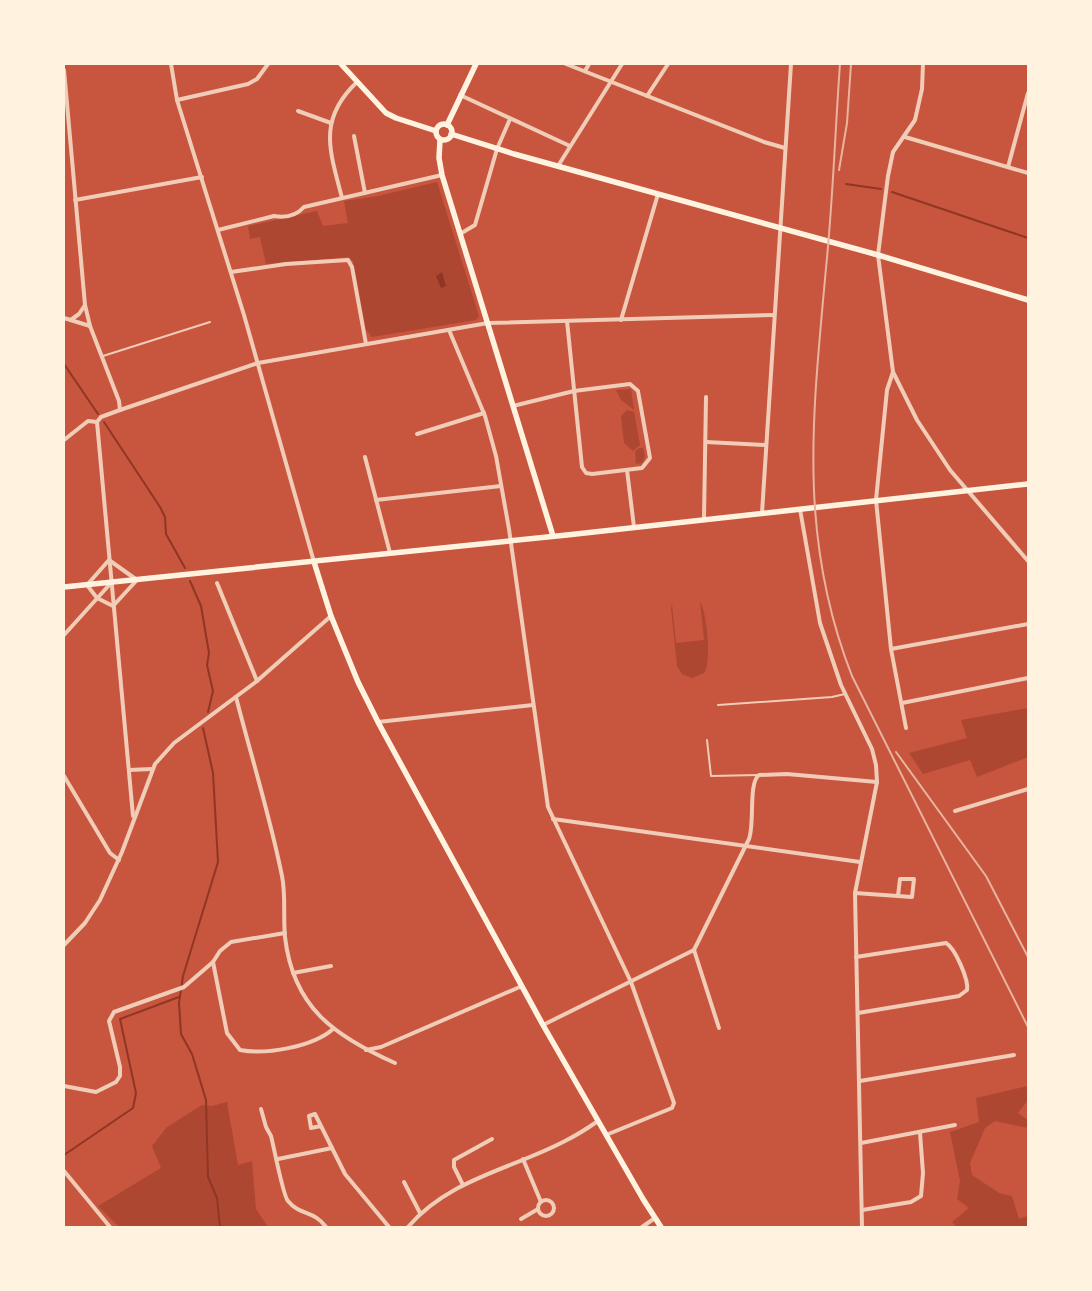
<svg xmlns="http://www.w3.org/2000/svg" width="1092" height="1291" font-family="'Roboto Condensed',sans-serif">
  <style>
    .green { fill: #ae4732 }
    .water { fill: #8f3625 }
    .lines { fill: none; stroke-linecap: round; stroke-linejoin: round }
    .stream { stroke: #8f3625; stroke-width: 2 }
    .service { stroke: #f1ccb7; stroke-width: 2 }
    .minor { stroke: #f1ccb7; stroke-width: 4 }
    .secondary { stroke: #fff3e0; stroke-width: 5.5 }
    .rail { stroke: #e9b49f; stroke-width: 2 }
  </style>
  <rect width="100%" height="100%" fill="#c8553d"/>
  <g class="green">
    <path d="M437,182l42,134 -3,4 -104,17 -6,-7 -13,-69 -4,-4 -83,7 -6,-27 -10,2 -2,-13 69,-15 6,15 25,-3 -4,-22 34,-5z"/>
    <path d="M631,389l3,21 -13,-10 -5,-10z"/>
    <path d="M627,410l7,2 6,33 -7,6 -9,-8 -3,-27z"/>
    <path d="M639,448h4l2,8 -3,7 -6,1 -1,-12z"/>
    <path d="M700,601c7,12 12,62 4,72l-12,5 -10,-4 -5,-8 -6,-58 1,-4 4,39 28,-3z"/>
    <path d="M1028,708v49l-51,20 -7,-17 -47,14 -14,-21 58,-15 -6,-18z"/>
    <path d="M1028,1086v14l-10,13 10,7v8l-33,-7 -10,7 -15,35 2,12 27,18 13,3 7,23 8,-3 1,-3v14h-71l-5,-5 17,-14 -12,-9 3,-18 -10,-49 29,-10 -3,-24z"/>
    <path d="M227,1102l11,63 14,-4 4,48 12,18h-149l-21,-21 63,-38 -9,-22 15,-19 35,-22 10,1z"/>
  </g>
  <path class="water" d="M442,272l4,14 -5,2 -5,-12z"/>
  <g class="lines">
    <g class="stream">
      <path d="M846,184l35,5"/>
      <path d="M892,192l136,46"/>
      <path d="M64,364l34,50"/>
      <path d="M104,422l56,85 5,10 1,17 19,34"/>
      <path d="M190,581l11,25 8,47 -2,12 6,26 -5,21"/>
      <path d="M203,728l10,45 5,89 -35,114 -4,27 2,31 11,20 14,46 2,77 9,21 3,29"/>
      <path d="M64,1155l69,-47 3,-15 -16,-74 59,-22"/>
    </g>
    <g class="service">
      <path d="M103,356l107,-34"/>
      <path d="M718,705l114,-8 13,-3"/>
      <path d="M707,740l4,36 47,-1"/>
    </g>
    <g class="minor">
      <path d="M171,64l6,36 67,215 70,247"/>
      <path d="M566,64l198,78 21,6"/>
      <path d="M923,64l-1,25 -7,31 -22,32 -5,24 -10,79 15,117 24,48 33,50 78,91"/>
      <path d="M64,70l21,235 5,21 29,75 1,9"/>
      <path d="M585,71l4,-7"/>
      <path d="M460,95l110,51"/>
      <path d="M647,96l21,-32"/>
      <path d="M177,100l71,-16 9,-5 11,-15"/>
      <path d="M298,111l33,12"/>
      <path d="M354,136l11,57"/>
      <path d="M905,137l123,36"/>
      <path d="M558,166l64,-102"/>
      <path d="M1008,167l20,-74"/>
      <path d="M342,198c-12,-47 -25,-78 15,-116"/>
      <path d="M75,200l127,-23"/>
      <path d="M218,230l56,-14c12,2 22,0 30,-9l138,-32"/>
      <path d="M460,234l15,-9 22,-76 13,-30"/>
      <path d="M231,272l55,-8 62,-4 4,7 14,77"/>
      <path d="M64,318l26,8"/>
      <path d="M72,319l7,-5 6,-9"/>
      <path d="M621,320l37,-126"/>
      <path d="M449,330l36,86 11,40 13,73 39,278 83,175 43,121 -2,5 -66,27"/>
      <path d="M893,372l-6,18 -11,110 15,149 15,79"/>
      <path d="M513,406l61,-15 56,-7 8,7 12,67 -8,10 -50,6 -6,-1 -4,-6 -15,-146"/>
      <path d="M97,422l36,394"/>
      <path d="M417,434l67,-21"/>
      <path d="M64,440l24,-19 9,1 4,-5 19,-7 138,-47 230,-40 286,-8"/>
      <path d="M706,442l60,3"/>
      <path d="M365,457l25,96"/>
      <path d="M627,470l7,57"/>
      <path d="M376,500l125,-14"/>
      <path d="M800,509l20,114 21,62 31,64 4,16 1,17 -22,111 7,334"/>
      <path d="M762,513l29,-449"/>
      <path d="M704,519l2,-122"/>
      <path d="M109,560l28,20 -24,26 -16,-8 -10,-13z"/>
      <path d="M217,583l40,98"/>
      <path d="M64,635l47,-52"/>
      <path d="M891,649l137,-25"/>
      <path d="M236,697c15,59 34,119 46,179 4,19 1,41 3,61 8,70 49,99 110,126"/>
      <path d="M902,703l126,-25"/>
      <path d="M378,722l155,-17"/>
      <path d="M129,770l23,-1"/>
      <path d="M64,776l46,77 9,7"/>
      <path d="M955,811l73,-22"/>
      <path d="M553,819l307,43"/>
      <path d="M855,893l57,4 2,-18h-14l-2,17"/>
      <path d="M64,945l21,-22 15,-23 22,-48 33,-88 19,-21 83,-62 74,-65"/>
      <path d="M694,950l25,78"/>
      <path d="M856,957l90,-14c9,5 23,37 21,47l-8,6 -101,17"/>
      <path d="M213,962l14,71 13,17c25,5 73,-3 93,-21"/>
      <path d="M293,973l38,-7"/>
      <path d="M543,1025l151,-75 55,-111c6,-16 -1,-56 10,-64l28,-1 90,8"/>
      <path d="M366,1050l15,-3 141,-61"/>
      <path d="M860,1081l154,-26"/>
      <path d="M64,1086l32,6 20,-10 4,-6v-9l-11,-46 5,-9 70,-25 29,-25 7,-11 11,-9 54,-9"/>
      <path d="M261,1109l5,18 5,9c3,11 12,60 17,65 12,15 26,9 38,26"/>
      <path d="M321,1126l-10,2 -2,-12 6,-2 30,60 44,53"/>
      <path d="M861,1143l94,-18"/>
      <path d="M278,1159l54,-11"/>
      <path d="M523,1159l18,43"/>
      <path d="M64,1171l46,56"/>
      <path d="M404,1182l16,31"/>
      <path d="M463,1185l-9,-18v-7l38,-21"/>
      <circle cx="546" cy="1208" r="8"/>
      <path d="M862,1210l49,-8 10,-6 2,-23 -3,-40"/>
      <path d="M521,1219l17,-10"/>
      <path d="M408,1227c41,-48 104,-58 157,-86 12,-6 23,-13 33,-20"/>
      <path d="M642,1227l13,-9"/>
    </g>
    <g class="secondary">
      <path d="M341,64l45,49 10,5 40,13"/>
      <circle cx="444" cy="132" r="8"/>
      <path d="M447,125l29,-61"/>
      <path d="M451,134l63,20 364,101 150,45"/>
      <path d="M440,140l-1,18 3,17 111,361"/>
      <path d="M314,562l17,54 27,66 21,42 164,301 100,174 18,28"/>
      <path d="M64,587l503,-52 461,-51"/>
    </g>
    <g class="rail">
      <path d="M840,64c-5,68 -7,136 -14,204 -13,145 -29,268 26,408l176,351"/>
      <path d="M839,170l8,-47 4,-59"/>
      <path d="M896,752l90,124 42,81"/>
    </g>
  </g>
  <rect width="1092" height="1291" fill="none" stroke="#fff3e0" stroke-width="130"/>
</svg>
